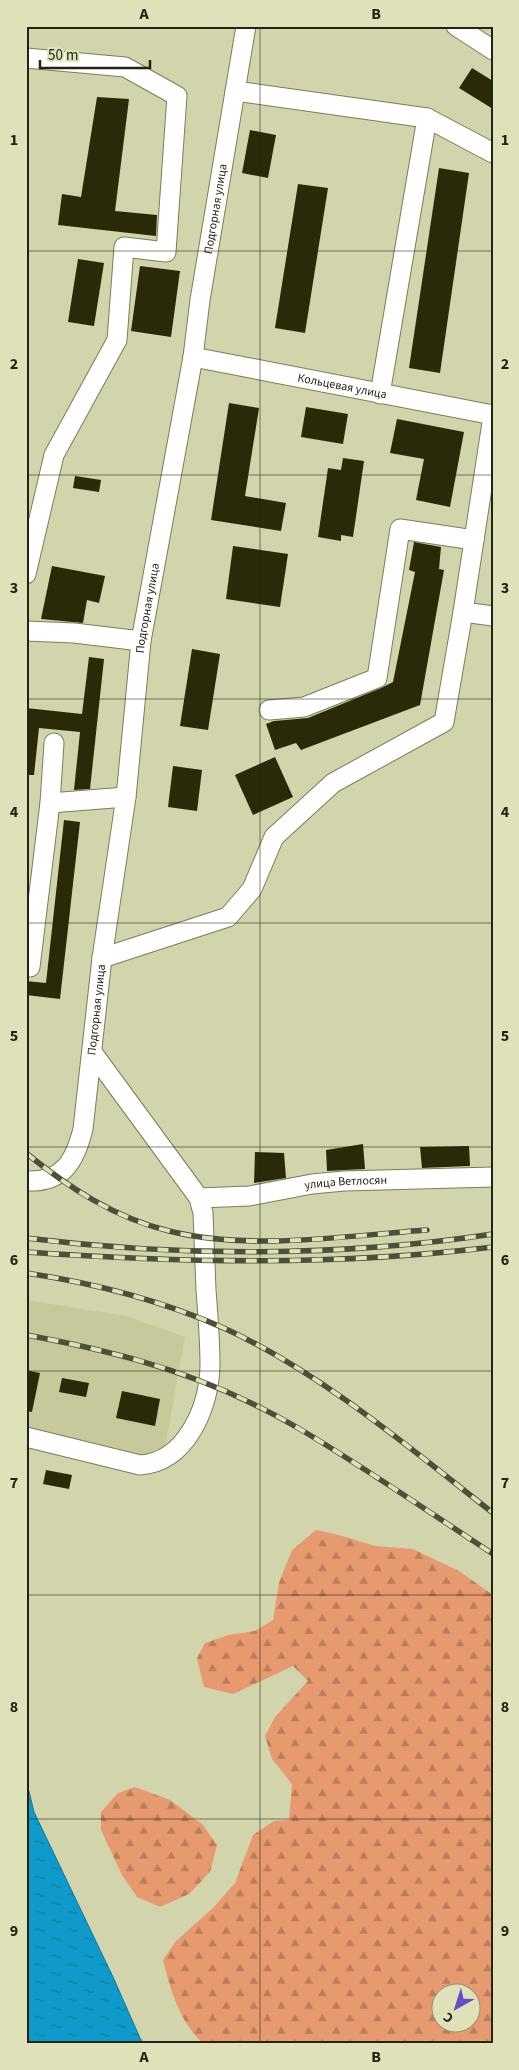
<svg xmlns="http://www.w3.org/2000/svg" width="519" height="2070" font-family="'Source Sans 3',sans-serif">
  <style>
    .built { fill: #c7c99a }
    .forest { fill: url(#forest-firs); fill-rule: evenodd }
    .water { fill: url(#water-ripples); stroke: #147794 }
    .building { fill: #2a2a09 }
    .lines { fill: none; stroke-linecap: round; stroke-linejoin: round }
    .minor-casing { stroke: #7c7d59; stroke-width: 21 }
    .minor { stroke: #fff; stroke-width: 19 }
    .rail-casing { stroke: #4e4f3a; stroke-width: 5.5 }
    .rail { stroke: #dfe1b9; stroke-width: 4; stroke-dasharray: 11; stroke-linecap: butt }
    .grid { fill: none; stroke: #232415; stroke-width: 1; stroke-opacity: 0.55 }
    .labels { text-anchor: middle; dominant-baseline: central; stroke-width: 5; stroke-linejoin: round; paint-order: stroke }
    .street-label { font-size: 12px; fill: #232415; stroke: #dfe1b9 }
    .neatline { fill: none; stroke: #232415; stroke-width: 2 }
    .grid-label { font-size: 16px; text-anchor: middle; font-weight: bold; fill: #232415 }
  </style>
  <defs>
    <pattern id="forest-firs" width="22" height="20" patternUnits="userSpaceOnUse" patternTransform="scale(1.25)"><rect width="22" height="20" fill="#e79a6f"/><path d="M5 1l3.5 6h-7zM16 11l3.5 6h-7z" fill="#bb7d5a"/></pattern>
    <pattern id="water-ripples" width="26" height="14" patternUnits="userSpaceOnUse" patternTransform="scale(1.25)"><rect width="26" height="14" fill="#0e9bcb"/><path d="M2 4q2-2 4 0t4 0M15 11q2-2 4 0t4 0" fill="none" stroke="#0d7ea4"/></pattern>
  </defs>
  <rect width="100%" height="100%" fill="#d2d4ac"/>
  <path class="built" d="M26,1300l100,16 59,21 -20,110 -21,8 -3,19 -115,-26z"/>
  <g class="forest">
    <path d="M316,1530l23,5 36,11 38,3 46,22 34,24v449h-290c-24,-24 -32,-52 -40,-84l13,-19 37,-33 22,-25 18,-48 21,-14 15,-1 3,-36 -20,-25 -7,-23 10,-19 33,-36 -15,-15 -60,28 -29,-7 -7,-29 8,-15 24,-8 26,-4 18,-11 6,-37 13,-33zM442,1992h30v30h-30z"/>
    <path d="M135,1787l35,13 33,25 14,20 -7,27 -21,22 -29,13 -23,-10 -15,-22 -21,-45v-18l17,-19z"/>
  </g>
  <path class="water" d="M26,1779l8,33 79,165 27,61 4,6h-118z"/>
  <g class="building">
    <path d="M472,68l21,13v28l-34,-21z"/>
    <path d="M97,97l32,2 -14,112 42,4 -1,21 -98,-11 4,-31 19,3z"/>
    <path d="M250,130l26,5 -8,43 -26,-5z"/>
    <path d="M439,168l30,5 -29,200 -31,-5z"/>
    <path d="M298,184l30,4 -23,145 -30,-5z"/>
    <path d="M78,259l26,4 -10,63 -26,-4z"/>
    <path d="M140,266l40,5 -9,66 -40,-6z"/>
    <path d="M229,403l30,5 -14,88 41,7 -5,28 -70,-11z"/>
    <path d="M306,407l42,7 -5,30 -42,-7z"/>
    <path d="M397,419l67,13 -14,75 -34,-7 8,-41 -34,-6z"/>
    <path d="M343,458l21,3 -11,76 -12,-2v6l-23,-4 10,-69 13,2z"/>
    <path d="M75,476l26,4 -2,12 -26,-4z"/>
    <path d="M414,542l27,5 -2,22 5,1 -24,135 -119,45 -5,-7 -21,7 -9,-26 8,-3 34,-3 73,-30 12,-6 22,-110 -6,-2z"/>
    <path d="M233,546l55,8 -8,53 -54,-8z"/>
    <path d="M52,566l53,10 -6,27 -12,-3 -4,23 -42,-4z"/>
    <path d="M192,649l28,5 -12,76 -28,-4z"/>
    <path d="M89,657l15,2 -14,130 -16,1 6,-58 -41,-4 -5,47h-8v-67l56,6z"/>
    <path d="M275,757l18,40 -40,18 -18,-40z"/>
    <path d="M173,766l29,4 -5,41 -29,-4z"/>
    <path d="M64,820l16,2 -20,177 -34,-4v-14l20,2z"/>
    <path d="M363,1144l2,25 -38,2 -1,-21z"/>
    <path d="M469,1146l1,20 -48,2 -2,-21z"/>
    <path d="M255,1152l29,1 2,25 -32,5z"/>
    <path d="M26,1370l14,3 -8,39 -6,-1z"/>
    <path d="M62,1378l27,5 -3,14 -27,-5z"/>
    <path d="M122,1391l38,8 -5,27 -39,-8z"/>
    <path d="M46,1470l26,5 -3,14 -26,-5z"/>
  </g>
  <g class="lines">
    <defs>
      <g id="minor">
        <path d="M456,26l37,24"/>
        <path d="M26,58l99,9 52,29 -11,156 -42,-5 -7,93 -63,115 -28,119"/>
        <path d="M235,91l192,27 66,35"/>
        <path id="s1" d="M193,357l300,58"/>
        <path d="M380,394l47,-276"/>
        <path d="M463,612l30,4"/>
        <path d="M26,631l48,2 67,8"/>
        <path d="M269,710l35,-3 73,-29 23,-149 74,11"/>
        <path d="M50,803l76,-6"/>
        <path d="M102,958l126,-41 24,-28 22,-52 59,-54 111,-61 19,-110 30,-196"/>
        <path d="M30,967l20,-164 4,-60"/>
        <path id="s2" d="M26,1181c37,2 49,-20 57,-52l19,-171 24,-161 15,-156 52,-284 7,-57 46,-274"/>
        <path id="s3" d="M199,1198l50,-2 63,-12 32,-3 149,-4"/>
        <path d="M26,1437l114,28c46,-3 69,-57 70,-99 0,-25 -2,-51 -4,-76 -1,-26 -2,-51 -3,-77l-4,-15 -107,-146"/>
      </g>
    </defs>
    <use href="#minor" class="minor-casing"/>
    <use href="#minor" class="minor"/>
    <defs>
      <g id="rail">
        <path d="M26,1153c42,34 89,65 143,78 81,20 175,5 258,-1"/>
        <path d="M26,1238c153,19 315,19 467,-4"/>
        <path d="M26,1252c155,11 312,14 467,-5"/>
        <path d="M26,1273c68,10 137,28 200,56 95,44 185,120 267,184"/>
        <path d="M26,1335c77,14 154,33 225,68 36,17 69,38 102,59 47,30 93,61 140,92"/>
      </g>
    </defs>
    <use href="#rail" class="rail-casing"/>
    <use href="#rail" class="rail"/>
  </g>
  <path class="grid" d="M260,26v2018M26,251h467M26,475h467M26,699h467M26,923h467M26,1147h467M26,1371h467M26,1595h467M26,1819h467"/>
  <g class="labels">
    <g class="street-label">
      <text stroke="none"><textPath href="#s2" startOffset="1016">Подгорная улица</textPath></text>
      <text stroke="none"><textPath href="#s1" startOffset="152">Кольцевая улица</textPath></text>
      <text stroke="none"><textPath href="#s2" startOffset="611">Подгорная улица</textPath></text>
      <text stroke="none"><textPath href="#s2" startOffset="206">Подгорная улица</textPath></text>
      <text stroke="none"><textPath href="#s3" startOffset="148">улица Ветлосян</textPath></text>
    </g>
  </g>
  <rect width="519" height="2070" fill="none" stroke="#dfe1b9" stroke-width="55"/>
  <g transform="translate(456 2008) rotate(219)"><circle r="24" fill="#dfe1b9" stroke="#949577"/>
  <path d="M0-4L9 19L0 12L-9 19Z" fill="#694bc4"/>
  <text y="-8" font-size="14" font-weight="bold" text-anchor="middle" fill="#232415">С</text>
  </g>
  <path d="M40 60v8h110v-8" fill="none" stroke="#232415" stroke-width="2.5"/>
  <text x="48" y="60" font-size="15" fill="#232415" stroke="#dfe1b9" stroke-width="4" paint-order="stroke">50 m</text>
  <rect x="28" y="28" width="464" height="2014" class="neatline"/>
  <g class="grid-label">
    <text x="144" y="19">A</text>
    <text x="376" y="19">B</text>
    <text x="14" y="145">1</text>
    <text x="505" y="145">1</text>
    <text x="14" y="369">2</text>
    <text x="505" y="369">2</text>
    <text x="14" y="593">3</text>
    <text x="505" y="593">3</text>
    <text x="14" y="817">4</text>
    <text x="505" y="817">4</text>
    <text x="14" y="1041">5</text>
    <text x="505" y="1041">5</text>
    <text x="14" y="1265">6</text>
    <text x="505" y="1265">6</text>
    <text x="14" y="1488">7</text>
    <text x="505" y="1488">7</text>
    <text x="14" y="1712">8</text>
    <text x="505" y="1712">8</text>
    <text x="14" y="1936">9</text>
    <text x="505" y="1936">9</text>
    <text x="144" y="2062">A</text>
    <text x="376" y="2062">B</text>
  </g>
</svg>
